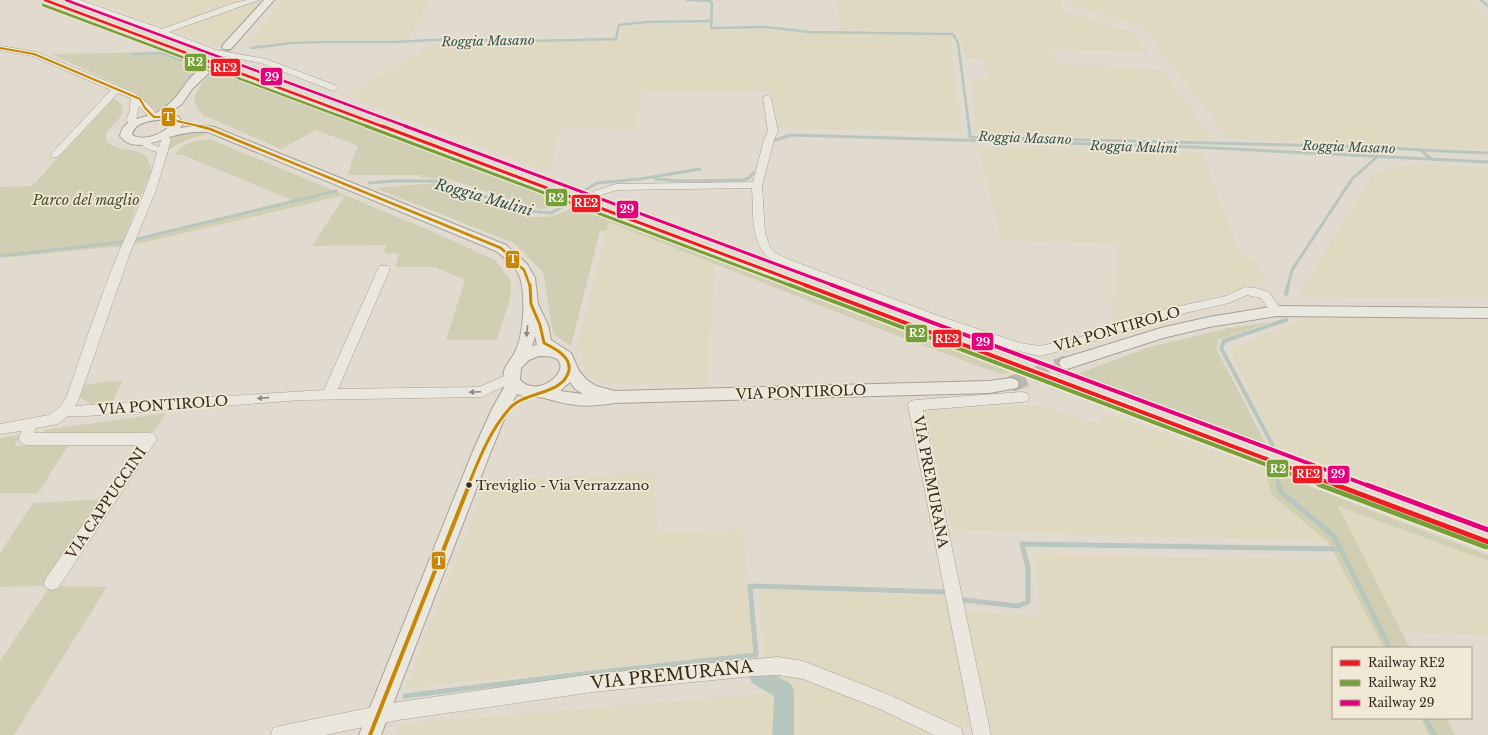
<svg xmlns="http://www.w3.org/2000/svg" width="1488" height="735" font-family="'Libre Baskerville',serif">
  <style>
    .farmland { fill: #dfd9c1 }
    .green { fill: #d0cfb3 }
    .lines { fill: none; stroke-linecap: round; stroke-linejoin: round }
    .stream-far3 { stroke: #b8c6be; stroke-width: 2.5 }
    .stream-far2 { stroke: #b8c6be; stroke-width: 3 }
    .stream-far1 { stroke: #b8c6be; stroke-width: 4 }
    .stream { stroke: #b8c6be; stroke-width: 5 }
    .canal { fill: #b8c6be; fill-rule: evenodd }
    .tertiary-tunnel-far1 { stroke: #beb8ac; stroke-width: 10; stroke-dasharray: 10 5; stroke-linecap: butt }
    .tertiary-tunnel { stroke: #beb8ac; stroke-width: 16; stroke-dasharray: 16 8; stroke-linecap: butt }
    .minor-casing { stroke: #a6a097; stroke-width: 1 }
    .tertiary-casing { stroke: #a6a097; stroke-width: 2 }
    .minor { fill: #eae7df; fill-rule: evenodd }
    .tertiary { fill: #eae7df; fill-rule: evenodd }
    .bus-1-far3-casing { stroke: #f1e9d5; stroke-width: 4 }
    .bus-1-far2-casing { stroke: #f1e9d5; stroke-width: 5 }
    .bus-1-far1-casing { stroke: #f1e9d5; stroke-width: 6 }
    .bus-1-casing { stroke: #f1e9d5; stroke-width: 7 }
    .bus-1-far3 { stroke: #c68708; stroke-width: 2 }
    .bus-1-far2 { stroke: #c68708; stroke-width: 2.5 }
    .bus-1-far1 { stroke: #c68708; stroke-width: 3 }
    .bus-1 { stroke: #c68708; stroke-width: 4 }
    .rail-1-far3-casing { stroke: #f1e9d5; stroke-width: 4.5 }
    .rail-1-far2-casing { stroke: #f1e9d5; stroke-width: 5.5 }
    .rail-1-far1-casing { stroke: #f1e9d5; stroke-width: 7 }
    .rail-1-casing { stroke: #f1e9d5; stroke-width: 8 }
    .rail-2-far3-casing { stroke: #f1e9d5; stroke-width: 4.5 }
    .rail-2-far2-casing { stroke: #f1e9d5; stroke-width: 5.5 }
    .rail-2-far1-casing { stroke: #f1e9d5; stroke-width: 7 }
    .rail-2-casing { stroke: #f1e9d5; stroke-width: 8 }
    .rail-3-far3-casing { stroke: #f1e9d5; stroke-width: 4.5 }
    .rail-3-far2-casing { stroke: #f1e9d5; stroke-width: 5.5 }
    .rail-3-far1-casing { stroke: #f1e9d5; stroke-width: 7 }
    .rail-3-casing { stroke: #f1e9d5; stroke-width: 8 }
    .rail-1-far3 { stroke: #ed1c24; stroke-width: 2.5 }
    .rail-1-far2 { stroke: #ed1c24; stroke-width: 3 }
    .rail-1-far1 { stroke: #ed1c24; stroke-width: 4 }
    .rail-1 { stroke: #ed1c24; stroke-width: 5 }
    .rail-2-far3 { stroke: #779f37; stroke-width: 2.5 }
    .rail-2-far2 { stroke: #779f37; stroke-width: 3 }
    .rail-2-far1 { stroke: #779f37; stroke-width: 4 }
    .rail-2 { stroke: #779f37; stroke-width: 5 }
    .rail-3-far3 { stroke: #e5007d; stroke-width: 2.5 }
    .rail-3-far2 { stroke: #e5007d; stroke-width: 3 }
    .rail-3-far1 { stroke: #e5007d; stroke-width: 4 }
    .rail-3 { stroke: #e5007d; stroke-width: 5 }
    .oneway { fill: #8f8880 }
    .bus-dot { fill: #342a20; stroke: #f1e9d5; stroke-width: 1.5 }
    .labels { text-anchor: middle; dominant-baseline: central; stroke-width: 3.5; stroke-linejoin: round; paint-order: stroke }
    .far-water-label { font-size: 13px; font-style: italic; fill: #315250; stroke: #f1e9d5 }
    .bus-label { font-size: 13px; fill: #342a20; stroke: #f1e9d5; text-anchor: start }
    .park-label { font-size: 14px; font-style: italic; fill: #464e29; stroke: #f1e9d5 }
    .street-label { font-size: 14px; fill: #342a20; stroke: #f1e9d5 }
    .water-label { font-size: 15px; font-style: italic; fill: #315250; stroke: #f1e9d5 }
    .near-street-label { font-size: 17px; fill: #342a20; stroke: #f1e9d5 }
    .line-badge { stroke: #f1e9d5; stroke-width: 1.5 }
    .badge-label { font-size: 11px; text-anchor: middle; font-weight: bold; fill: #fff }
  </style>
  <rect width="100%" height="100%" fill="#e1dbcf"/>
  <g class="farmland">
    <path d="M92,0h173l-47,48z"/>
    <path d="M284,0h145l-21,39 -89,1 -73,5z"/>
    <path d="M836,0h223l6,11 35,13 30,6 17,22 -98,-2 9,14 103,5 53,71 -238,-7 -4,-55h16l-4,-18 -18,-1 -7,-27 -116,-2z"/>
    <path d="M1071,0h400l17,17v133l-259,-11 -87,-113 -68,-20z"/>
    <path d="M707,24l1,6 57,-1 35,4 150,2 11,98 -181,-5 -8,-36h-130l-7,37 -74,-1 -12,44 -190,-71 -7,-9 87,-50 181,-2 2,-13z"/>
    <path d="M978,147l224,6 39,105 14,1 10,24 -153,40 6,-79 -117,-4z"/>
    <path d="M1415,164l73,4v130l-175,-1 -11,-4 6,-14 66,-106z"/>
    <path d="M608,222l107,42 -9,121 -109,-3 -12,-9 -3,-18 -6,-6z"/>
    <path d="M1309,317l179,2v206l-213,-79 -45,-97z"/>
    <path d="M1043,405l5,3 51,15 8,-9 157,55 8,26 56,47 -376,-12 -28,-120z"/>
    <path d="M654,472l3,59 86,-1 9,123 -346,35 80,-207z"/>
    <path d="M1337,505l151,56v75l-86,-4z"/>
    <path d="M1034,554l305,6 45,88h-51v70h88l8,17h-436l-28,-124 77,5z"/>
    <path d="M759,589l187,7 25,133 -136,-54 -71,-13z"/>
    <path d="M768,672l34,4 88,36 49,23h-148v-46z"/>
    <path d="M773,693l-2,42h-375l4,-11z"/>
  </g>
  <g class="green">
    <path d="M165,52l41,15 -16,13 -23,27 -5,2 -10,2 -18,-19 -83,-38z"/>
    <path d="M214,70l151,56 75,30 122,46 -13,6 -10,1 -91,-30 -28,-2 2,-2h-74l4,-15 6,-14 -42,-16 -35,19 -78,-34c-19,-18 -1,-31 11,-45z"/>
    <path d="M113,99l5,2 5,6 -1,8 -16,18v8c12,13 40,4 43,22l2,2v7l-18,43 -11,31 -122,12v-71l32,-1z"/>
    <path d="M201,132l8,2c-16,3 -29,8 -42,17l1,-9c9,-9 21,-10 33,-10z"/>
    <path d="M210,139l221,92 64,29 16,21v14l-14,45h-51l19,-60 -30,-13h-40l4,-13 -16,-1 4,-8 -75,1 33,-51 -212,50v-5l161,-39 -111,-46h-9c9,-12 21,-15 36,-16z"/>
    <path d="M436,183l92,33c17,3 33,0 47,-11l437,167 -12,2 -105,-39 -286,-113 -3,9h-6l-29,115 -18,-12 -10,-62 -29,-29 -139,-55z"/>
    <path d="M1272,322l-54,18 -1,10 52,100 -197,-74 77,-29 80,-19z"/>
    <path d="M123,380l-12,24h-21l-9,-6v-13z"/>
    <path d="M166,413l-13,19 -106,4 -4,-3 1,-3z"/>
    <path d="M20,435l-5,11h53l-30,47h-38v-55z"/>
    <path d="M1264,469l224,86v6l-150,-55 72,142h-26l-56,-106 -56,-47z"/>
    <path d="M103,499l-60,87 -43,1v-34l33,-50z"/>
    <path d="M50,586l57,1 -93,148h-14v-74z"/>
    <path d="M1421,718h25l9,17h-26z"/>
  </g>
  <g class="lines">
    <g class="stream-far3">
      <path d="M687,0l23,1 2,2 -1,25 55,-1 43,5 144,2 5,9 11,84"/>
      <path d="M1481,0l7,6"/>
      <path d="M251,48l40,-5 30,-1h74l56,-3 77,2 88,-2 3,-14 27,-3 66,-1"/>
      <path d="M132,54l29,-1 20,7"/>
    </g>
    <g class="stream-far2">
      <path d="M969,126l1,11 405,10 46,3 10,9"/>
      <path d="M772,141l19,-6 403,12 294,15"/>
      <path d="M1421,150l67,3"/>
      <path d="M656,179l25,2 61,-1 7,-2 4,-5"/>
      <path d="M369,183l24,-2h45l91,30 22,2 21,-12"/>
      <path d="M582,192l15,-9 43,-4 60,-10"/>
      <path d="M133,240l203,-49"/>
      <path d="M0,256l122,-14"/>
      <path d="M1288,286l4,-16 60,-91 26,-23"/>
    </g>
    <g class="stream-far1">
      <path d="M1286,294l2,-9"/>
      <path d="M1273,446l-52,-98 3,-7 62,-21"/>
      <path d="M1275,471l4,15"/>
    </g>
    <g class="stream">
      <path d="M1279,485l2,7 53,44 56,112"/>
      <path d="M963,600l55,6 10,-4v-34l-6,-24 319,5"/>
      <path d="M405,696l151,-19 200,-22 -6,-69 193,6"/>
      <path d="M1425,718l9,17"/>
    </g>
    <path class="canal" d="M759,666l32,18 3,7v44h-22l2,-39 -22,-13 -3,-7 3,-7z"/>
    <path class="tertiary-tunnel-far1" d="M204,72l23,-25"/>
    <path class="tertiary-tunnel" d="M1011,384l56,-21"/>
    <defs>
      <g id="minor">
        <path d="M69,0h11l82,29 72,-26 13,-3h12l-90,32 47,18 50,9 71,27 1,2 -4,3 -3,-1 -70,-27 -50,-9z"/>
        <path d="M0,46l37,6 95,40c12,6 18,14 27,25l-2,2h-6l-12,-13 -3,14 3,4 -5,3 -3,-1 -5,-6 3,-7 2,-15 -13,-5 -60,64h-6l-2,-2 2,-2 59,-63 -79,-34 -32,-6z"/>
        <path d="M767,95l4,3 7,33 -4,9 -12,45 3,48 5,14 6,6 9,5 154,58 81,27 19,3 36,-7 68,-25 83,-18 19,-9 11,1 13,4 13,19 -2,3 -4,1 -4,-1 -11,-16 -14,-3 -18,8 -83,19 -69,25 -38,9 -24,-6 -84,-28 -154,-58c-28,-16 -23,-48 -25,-76l-135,2 -19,6 -5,-3 1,-2 22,-7 137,-2 11,-42 4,-9 -5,-33z"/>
        <path d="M164,132l3,1 4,7 -15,50 -26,63 -51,146 -4,7 249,-16 54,-121 2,-3h8l2,3 -52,120 141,-2 32,-14 5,2 2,3 -2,3 -35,16 -179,3 -216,16h-18l-10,8 -22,4 -2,5h116l5,2 2,4 -99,149 -6,2 -6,-2 -2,-5 2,-5 92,-133h-112l-5,-2 -2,-4 2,-8 -21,3v-10l49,-9 11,-8 6,-9c17,-48 33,-98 53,-146 14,-33 30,-65 38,-100l-12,-4 -7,-8 2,-2h6l6,6 7,3 2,-7 -2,-5z"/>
        <path d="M1022,392l5,1 2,4 -2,4 -5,1 -99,8 68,325h-18l-65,-330 2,-4 5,-1z"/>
        <path d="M778,657l25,4 84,33 74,34 2,7h-29l-52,-25 -79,-31 -25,-4 -24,1 -161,16 -195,28 -73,15h-54l2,-7 7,-2 118,-24 195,-28z"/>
      </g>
      <g id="tertiary">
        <path d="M264,0h10l-43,49h-8l-1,-2 1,-2z"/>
        <path d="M204,69l5,3 -1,2 -16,15 -10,15 -13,9 10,4 4,7 -3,4 21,-3 13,2 292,118 21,19 8,14 3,26 10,21 3,15 20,13 8,18 8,9 9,6 19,5 374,-10 22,-3 6,2 2,4 -2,4 -28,5 -375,10c-30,5 -41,3 -70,-5 -8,-2 -18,0 -27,-4l-9,16 -17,41 -110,284h-22l114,-284 19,-42 14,-25c-7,-13 2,-20 8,-30 10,-17 13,-64 4,-81 -5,-9 -14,-16 -22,-22l-288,-119c-11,-1 -24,1 -35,4 -15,4 -40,18 -53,0 4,-18 20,-17 34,-22 6,-3 16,-10 20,-15 9,-9 16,-27 30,-30zM166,119l4,2 1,3c-7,10 -27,18 -39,11 2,-14 23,-15 34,-16zM535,336l2,9 -5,1zM539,356c4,0 9,0 13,1 25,7 -11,44 -32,23l1,-12 8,-8zM570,382l5,7 8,5 -23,-3z"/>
        <path d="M1276,306l212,2v10l-212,-2 -67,11 -46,11 -96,31 -6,-2 -2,-4 2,-4 100,-31 48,-11z"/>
      </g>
    </defs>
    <use href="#minor" class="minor-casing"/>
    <use href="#tertiary" class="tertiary-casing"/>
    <use href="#minor" class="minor"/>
    <use href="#tertiary" class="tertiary"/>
    <defs>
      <path id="bus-1-far3" d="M0,48l34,6 106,45 5,9 9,9h17l6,4 26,6"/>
      <path id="bus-1-far2" d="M199,126l11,3 291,119 23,22 6,16"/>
      <path id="bus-1-far1" d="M468,486c11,-27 22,-56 42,-78 15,-17 54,-13 59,-38 2,-14 -15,-22 -25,-27l-4,-18 -9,-21 -1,-19"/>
      <path id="bus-1" d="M370,735l99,-250"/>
    </defs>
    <use href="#bus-1-far3" class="bus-1-far3-casing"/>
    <use href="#bus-1-far2" class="bus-1-far2-casing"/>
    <use href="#bus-1-far1" class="bus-1-far1-casing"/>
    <use href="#bus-1" class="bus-1-casing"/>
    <use href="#bus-1-far3" class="bus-1-far3"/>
    <use href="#bus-1-far2" class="bus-1-far2"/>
    <use href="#bus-1-far1" class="bus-1-far1"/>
    <use href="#bus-1" class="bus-1"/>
    <defs>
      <path id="rail-1-far3" d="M45,0l339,127"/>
      <path id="rail-1-far2" d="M382,126l426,160"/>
      <path id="rail-1-far1" d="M805,285l533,201"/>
      <path id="rail-1" d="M1336,485l152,57"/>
      <path id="rail-2-far3" d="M43,5l326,122"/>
      <path id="rail-2-far2" d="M366,126l426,160"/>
      <path id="rail-2-far1" d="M790,285l533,201"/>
      <path id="rail-2" d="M1320,485l166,62"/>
      <path id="rail-3-far3" d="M66,0l342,127"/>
      <path id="rail-3-far2" d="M405,126l430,160"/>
      <path id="rail-3-far1" d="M832,285l537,201"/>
      <path id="rail-3" d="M1367,485l121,45"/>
    </defs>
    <use href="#rail-1-far3" class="rail-1-far3-casing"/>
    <use href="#rail-1-far2" class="rail-1-far2-casing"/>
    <use href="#rail-1-far1" class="rail-1-far1-casing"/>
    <use href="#rail-1" class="rail-1-casing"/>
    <use href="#rail-2-far3" class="rail-2-far3-casing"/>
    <use href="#rail-2-far2" class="rail-2-far2-casing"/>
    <use href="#rail-2-far1" class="rail-2-far1-casing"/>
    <use href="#rail-2" class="rail-2-casing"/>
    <use href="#rail-3-far3" class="rail-3-far3-casing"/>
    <use href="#rail-3-far2" class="rail-3-far2-casing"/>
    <use href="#rail-3-far1" class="rail-3-far1-casing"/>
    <use href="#rail-3" class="rail-3-casing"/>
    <use href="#rail-1-far3" class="rail-1-far3"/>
    <use href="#rail-1-far2" class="rail-1-far2"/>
    <use href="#rail-1-far1" class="rail-1-far1"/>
    <use href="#rail-1" class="rail-1"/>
    <use href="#rail-2-far3" class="rail-2-far3"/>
    <use href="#rail-2-far2" class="rail-2-far2"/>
    <use href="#rail-2-far1" class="rail-2-far1"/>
    <use href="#rail-2" class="rail-2"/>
    <use href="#rail-3-far3" class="rail-3-far3"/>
    <use href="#rail-3-far2" class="rail-3-far2"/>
    <use href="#rail-3-far1" class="rail-3-far1"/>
    <use href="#rail-3" class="rail-3"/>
  </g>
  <defs><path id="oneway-solid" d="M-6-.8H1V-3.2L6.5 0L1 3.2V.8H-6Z"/></defs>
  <g class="oneway">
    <use href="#oneway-solid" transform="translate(527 331) rotate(96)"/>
    <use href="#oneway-solid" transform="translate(475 392) rotate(177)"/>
    <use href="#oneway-solid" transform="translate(263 398) rotate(176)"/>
  </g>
  <circle class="bus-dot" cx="469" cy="485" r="3.5"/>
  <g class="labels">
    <g class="far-water-label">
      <text transform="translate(488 41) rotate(-1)">Roggia Masano</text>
      <text transform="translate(1025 138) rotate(2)">Roggia Masano</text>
      <text transform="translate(1134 147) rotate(2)">Roggia Mulini</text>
      <text transform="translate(1349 147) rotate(2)">Roggia Masano</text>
    </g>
    <g class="bus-label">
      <text x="476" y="485">Treviglio - Via Verrazzano</text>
    </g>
    <g class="park-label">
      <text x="86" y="200">Parco del maglio</text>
    </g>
    <g class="street-label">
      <text transform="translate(1117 329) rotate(-16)">VIA PONTIROLO</text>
      <text transform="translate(801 392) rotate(-2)">VIA PONTIROLO</text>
      <text transform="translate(163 405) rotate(-4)">VIA PONTIROLO</text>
      <text transform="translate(931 482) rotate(79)">VIA PREMURANA</text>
      <text transform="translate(106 503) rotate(-56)">VIA CAPPUCCINI</text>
    </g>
    <g class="water-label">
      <text transform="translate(484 197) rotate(16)">Roggia Mulini</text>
    </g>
    <g class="near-street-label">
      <text transform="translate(672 675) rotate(-6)">VIA PREMURANA</text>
    </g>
  </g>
  <g class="line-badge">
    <rect x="184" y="53" width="23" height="19" rx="4" fill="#779f37"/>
    <rect x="210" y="58" width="31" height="19" rx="4" fill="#ed1c24"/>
    <rect x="260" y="67" width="23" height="19" rx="4" fill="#e5007d"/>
    <rect x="161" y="107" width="15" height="20" rx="4" fill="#c68708"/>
    <rect x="545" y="188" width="23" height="19" rx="4" fill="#779f37"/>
    <rect x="571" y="194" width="30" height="19" rx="4" fill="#ed1c24"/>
    <rect x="616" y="200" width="23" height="19" rx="4" fill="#e5007d"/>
    <rect x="505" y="250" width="15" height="19" rx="4" fill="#c68708"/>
    <rect x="905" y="324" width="23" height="19" rx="4" fill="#779f37"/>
    <rect x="932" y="329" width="30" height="19" rx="4" fill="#ed1c24"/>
    <rect x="971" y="332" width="23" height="19" rx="4" fill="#e5007d"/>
    <rect x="1266" y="459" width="23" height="19" rx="4" fill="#779f37"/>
    <rect x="1327" y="465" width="23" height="19" rx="4" fill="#e5007d"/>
    <rect x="1292" y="465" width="31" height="19" rx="4" fill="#ed1c24"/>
    <rect x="431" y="551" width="15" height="19" rx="4" fill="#c68708"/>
  </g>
  <g class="badge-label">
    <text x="195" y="66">R2</text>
    <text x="225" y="72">RE2</text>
    <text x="272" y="81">29</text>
    <text x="168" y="121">T</text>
    <text x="556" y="202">R2</text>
    <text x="586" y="207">RE2</text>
    <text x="627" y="213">29</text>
    <text x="513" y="263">T</text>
    <text x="917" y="337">R2</text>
    <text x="947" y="343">RE2</text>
    <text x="983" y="346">29</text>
    <text x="1278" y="473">R2</text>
    <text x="1338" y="478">29</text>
    <text x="1308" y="478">RE2</text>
    <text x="439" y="565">T</text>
  </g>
  <rect x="1332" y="647" width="140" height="72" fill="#f1e9d5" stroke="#a59d8d"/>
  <rect x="1340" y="660" width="20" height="6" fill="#ed1c24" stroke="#a59d8d"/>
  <text x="1368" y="667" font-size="12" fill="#342a20">Railway RE2</text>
  <rect x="1340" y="680" width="20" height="6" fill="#779f37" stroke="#a59d8d"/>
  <text x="1368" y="687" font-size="12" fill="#342a20">Railway R2</text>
  <rect x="1340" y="700" width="20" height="6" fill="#e5007d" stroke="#a59d8d"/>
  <text x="1368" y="707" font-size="12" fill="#342a20">Railway 29</text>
</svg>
